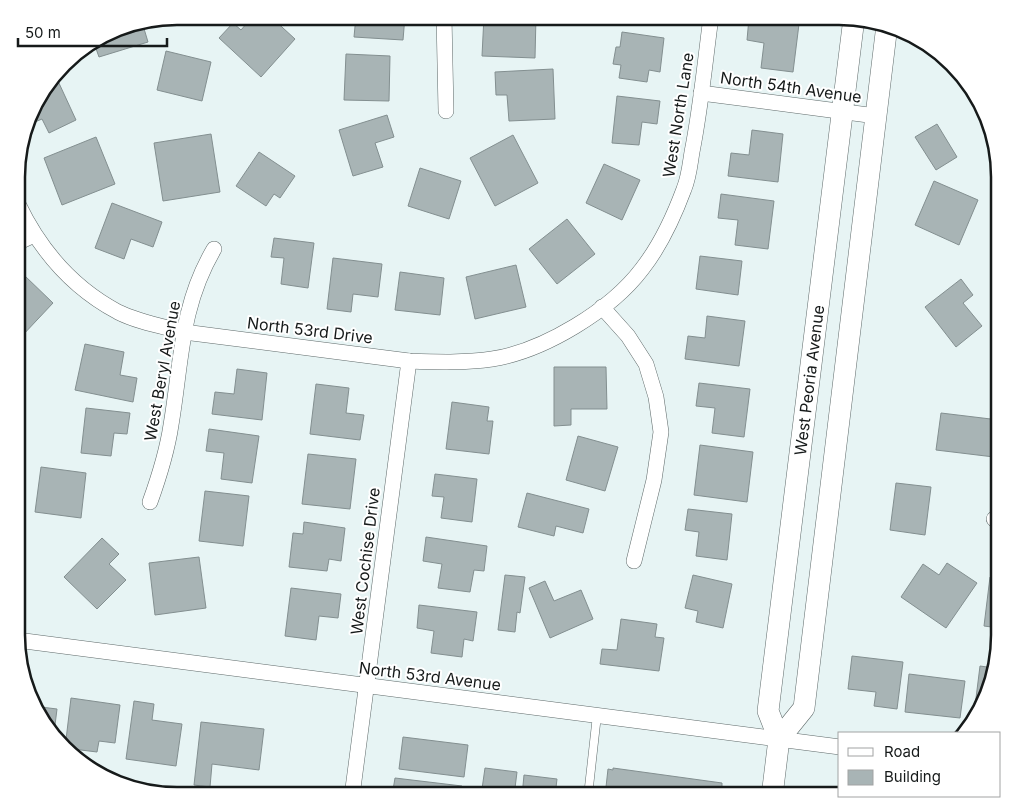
<svg xmlns="http://www.w3.org/2000/svg" width="1016" height="812" font-family="Inter,sans-serif">
  <style>
    .building { fill: #a8b4b5; stroke: #838f90 }
    .lines { fill: none; stroke-linecap: round; stroke-linejoin: round }
    .lane-casing { stroke: #5f6a6a; stroke-width: 9 }
    .street-casing { stroke: #5f6a6a; stroke-width: 16 }
    .secondary-casing { stroke: #5f6a6a; stroke-width: 22 }
    .lane { stroke: #fff; stroke-width: 8 }
    .street { stroke: #fff; stroke-width: 15 }
    .secondary { stroke: #fff; stroke-width: 21 }
    .labels { text-anchor: middle; dominant-baseline: central; stroke-width: 4; stroke-linejoin: round; paint-order: stroke }
    .street-label { font-size: 16px; fill: #161a1a; stroke: #fff }
    .rim { fill: none; stroke: #161a1a; stroke-width: 2.5 }
  </style>
  <rect width="100%" height="100%" fill="#e7f4f4"/>
  <g class="building">
    <path d="M253,16h17l25,23 -34,38 -42,-39 14,-15 8,7z"/>
    <path d="M356,16h49l-2,24 -49,-3z"/>
    <path d="M484,16h52l-1,42 -53,-2z"/>
    <path d="M749,18l50,6 -6,48 -32,-4 3,-25 -17,-3z"/>
    <path d="M142,22l6,20 -49,15 -5,-14 31,-18z"/>
    <path d="M622,32l42,6 -4,34 -11,-2 -2,12 -28,-4 2,-13 -8,-1 3,-17h4z"/>
    <path d="M166,51l45,11 -9,39 -45,-11z"/>
    <path d="M346,54l44,2 -1,45 -45,-1z"/>
    <path d="M553,69l2,50 -46,2 -2,-26h-11l-1,-23z"/>
    <path d="M58,81l18,39 -27,13 -7,-14 -14,6 10,-28 8,-10z"/>
    <path d="M617,96l43,5 -3,23 -15,-2 -3,23 -27,-2z"/>
    <path d="M387,115l7,22 -19,6 8,24 -30,9 -14,-46z"/>
    <path d="M937,124l20,33 -21,13 -21,-33z"/>
    <path d="M752,130l31,4 -5,48 -50,-6 3,-23 18,2z"/>
    <path d="M211,134l9,58 -57,9 -9,-58z"/>
    <path d="M513,135l25,48 -43,23 -25,-48z"/>
    <path d="M96,137l19,47 -53,21 -18,-47z"/>
    <path d="M259,152l36,24 -15,22 -6,-4 -8,12 -30,-20z"/>
    <path d="M604,164l36,16 -18,40 -36,-17z"/>
    <path d="M992,164h5l3,13v18h-7z"/>
    <path d="M420,168l41,13 -12,38 -41,-13z"/>
    <path d="M934,181l44,19 -19,45 -44,-20z"/>
    <path d="M721,194l53,7 -6,48 -33,-4 3,-25 -20,-2z"/>
    <path d="M112,203l50,19 -9,25 -22,-8 -7,20 -29,-11z"/>
    <path d="M567,219l28,35 -38,30 -28,-35z"/>
    <path d="M274,238l40,5 -6,45 -27,-4 3,-26 -13,-1z"/>
    <path d="M700,256l42,5 -4,34 -42,-6z"/>
    <path d="M333,258l49,6 -4,33 -25,-3 -2,18 -24,-3z"/>
    <path d="M516,265l10,42 -51,12 -9,-42z"/>
    <path d="M400,272l44,6 -4,37 -45,-5z"/>
    <path d="M25,276l28,27 -32,34 -4,-3v-50z"/>
    <path d="M961,279l12,16 -10,8 19,23 -26,21 -31,-40z"/>
    <path d="M707,316l38,5 -6,45 -54,-7 3,-23 17,2z"/>
    <path d="M85,344l39,8 -4,23 17,3 -4,24 -58,-12z"/>
    <path d="M554,367h52l1,42h-36v16l-17,1z"/>
    <path d="M237,369l30,4 -5,47 -50,-6 3,-22 19,2z"/>
    <path d="M699,383l51,6 -6,48 -32,-4 3,-25 -19,-2z"/>
    <path d="M316,384l33,4 -3,25 18,2 -4,25 -50,-6z"/>
    <path d="M452,402l37,5 -2,14h6l-4,33 -43,-5z"/>
    <path d="M86,408l44,5 -3,21 -13,-1 -3,23 -30,-3z"/>
    <path d="M941,413l58,7 -5,37 -58,-7z"/>
    <path d="M209,429l50,7 -7,47 -31,-4 3,-26 -18,-2z"/>
    <path d="M578,436l40,11 -13,44 -39,-11z"/>
    <path d="M700,445l53,7 -6,50 -53,-7z"/>
    <path d="M308,454l48,5 -6,50 -48,-5z"/>
    <path d="M41,467l45,6 -5,45 -46,-6z"/>
    <path d="M435,474l42,5 -5,43 -31,-4 3,-21 -12,-1z"/>
    <path d="M896,483l35,4 -6,48 -35,-5z"/>
    <path d="M205,491l44,5 -6,50 -44,-5z"/>
    <path d="M527,493l62,16 -6,24 -27,-7 -2,10 -36,-9z"/>
    <path d="M688,509l44,5 -5,46 -31,-4 3,-24 -14,-2z"/>
    <path d="M304,522l41,6 -4,33 -12,-2 -2,12 -38,-4 4,-34 10,1z"/>
    <path d="M426,537l61,9 -3,25 -10,-1 -4,22 -32,-4 4,-24 -19,-3z"/>
    <path d="M102,538l17,16 -10,10 17,16 -29,29 -33,-32z"/>
    <path d="M199,557l7,51 -51,7 -6,-52z"/>
    <path d="M947,563l30,20 -31,45 -45,-31 22,-33 16,11z"/>
    <path d="M505,575l20,2 -5,36 -3,-1 -2,20 -17,-2z"/>
    <path d="M693,575l39,9 -9,44 -27,-6 2,-11 -13,-3z"/>
    <path d="M990,577l9,1v50l-15,-2z"/>
    <path d="M545,581l9,20 27,-11 12,29 -43,19 -21,-50z"/>
    <path d="M291,588l50,6 -3,24 -19,-2 -3,24 -31,-4z"/>
    <path d="M419,605l58,7 -4,29 -9,-2 -2,18 -31,-4 3,-22 -17,-3z"/>
    <path d="M621,619l36,5 -2,13 9,1 -5,33 -59,-7 2,-15 15,1z"/>
    <path d="M852,656l51,6 -6,47 -23,-3 2,-14 -28,-3z"/>
    <path d="M980,666l14,2 -7,29 -11,17h-2z"/>
    <path d="M909,674l56,7 -5,37 -55,-6z"/>
    <path d="M71,698l49,7 -5,38 -16,-2 -2,11 -32,-4z"/>
    <path d="M134,701l20,3 -2,16 30,4 -6,42 -50,-7z"/>
    <path d="M33,706l24,3 -3,24z"/>
    <path d="M201,722l63,7 -5,41 -47,-6 -2,23 -16,-2z"/>
    <path d="M403,737l65,8 -4,32 -65,-8z"/>
    <path d="M485,768l32,4 -3,24h-33z"/>
    <path d="M613,768l109,15v13h-117l3,-27 5,1z"/>
    <path d="M524,775l33,4 -2,17h-33z"/>
    <path d="M395,778l67,8 -1,10h-69z"/>
  </g>
  <g class="lines">
    <defs>
      <path id="lane" d="M588,796l9,-81"/>
      <g id="street">
        <path d="M444,16l2,95"/>
        <path d="M701,93l175,23"/>
        <path d="M18,204c22,46 55,84 100,108 20,10 43,14 66,20l225,29c27,1 56,2 83,-2 52,-8 119,-49 150,-90 18,-23 32,-53 42,-80 5,-12 6,-25 8,-37 9,-45 13,-91 19,-135"/>
        <path d="M17,243l17,-8"/>
        <path d="M602,307l26,29 18,28 10,33 5,35 -7,48 -20,81"/>
        <path d="M150,502c9,-25 17,-50 21,-77 11,-65 9,-118 43,-176"/>
        <path d="M994,519l5,1"/>
        <path d="M17,640l823,107"/>
        <path d="M352,796l57,-435"/>
      </g>
      <g id="secondary">
        <path d="M779,739l25,-31 83,-683"/>
        <path id="s1" d="M772,796l7,-57 -11,-28 86,-693"/>
      </g>
    </defs>
    <use href="#lane" class="lane-casing"/>
    <use href="#street" class="street-casing"/>
    <use href="#secondary" class="secondary-casing"/>
    <use href="#lane" class="lane"/>
    <use href="#street" class="street"/>
    <use href="#secondary" class="secondary"/>
  </g>
  <g class="labels">
    <g class="street-label">
      <text transform="translate(791 87) rotate(8)">North 54th Avenue</text>
      <text transform="translate(678 115) rotate(-81)">West North Lane</text>
      <text transform="translate(310 330) rotate(7)">North 53rd Drive</text>
      <text transform="translate(162 371) rotate(-80)">West Beryl Avenue</text>
      <text stroke="none"><textPath href="#s1" startOffset="421">West Peoria Avenue</textPath></text>
      <text transform="translate(365 561) rotate(-83)">West Cochise Drive</text>
      <text transform="translate(430 676) rotate(7)">North 53rd Avenue</text>
    </g>
  </g>
  <path d="M0 0H1016V812H0ZM177 25H839A152 152 0 0 1 991 177V635A152 152 0 0 1 839 787H177A152 152 0 0 1 25 635V177A152 152 0 0 1 177 25Z" fill="#fff" fill-rule="evenodd"/>
  <path class="rim" d="M177 25H839A152 152 0 0 1 991 177V635A152 152 0 0 1 839 787H177A152 152 0 0 1 25 635V177A152 152 0 0 1 177 25Z"/>
  <rect x="838" y="732" width="162" height="65" fill="#ffffff" stroke="#a2a3a3"/>
  <rect x="848" y="748" width="25" height="8" fill="#ffffff" stroke="#a2a3a3"/>
  <text x="884" y="757" font-size="15" fill="#161a1a">Road</text>
  <rect x="848" y="770" width="25" height="15" fill="#a8b4b5" stroke="#a2a3a3"/>
  <text x="884" y="782" font-size="15" fill="#161a1a">Building</text>
  <path d="M18 38v8h149v-8" fill="none" stroke="#161a1a" stroke-width="2.5"/>
  <text x="25" y="38" font-size="15" fill="#161a1a" stroke="#ffffff" stroke-width="4" paint-order="stroke">50 m</text>
</svg>
